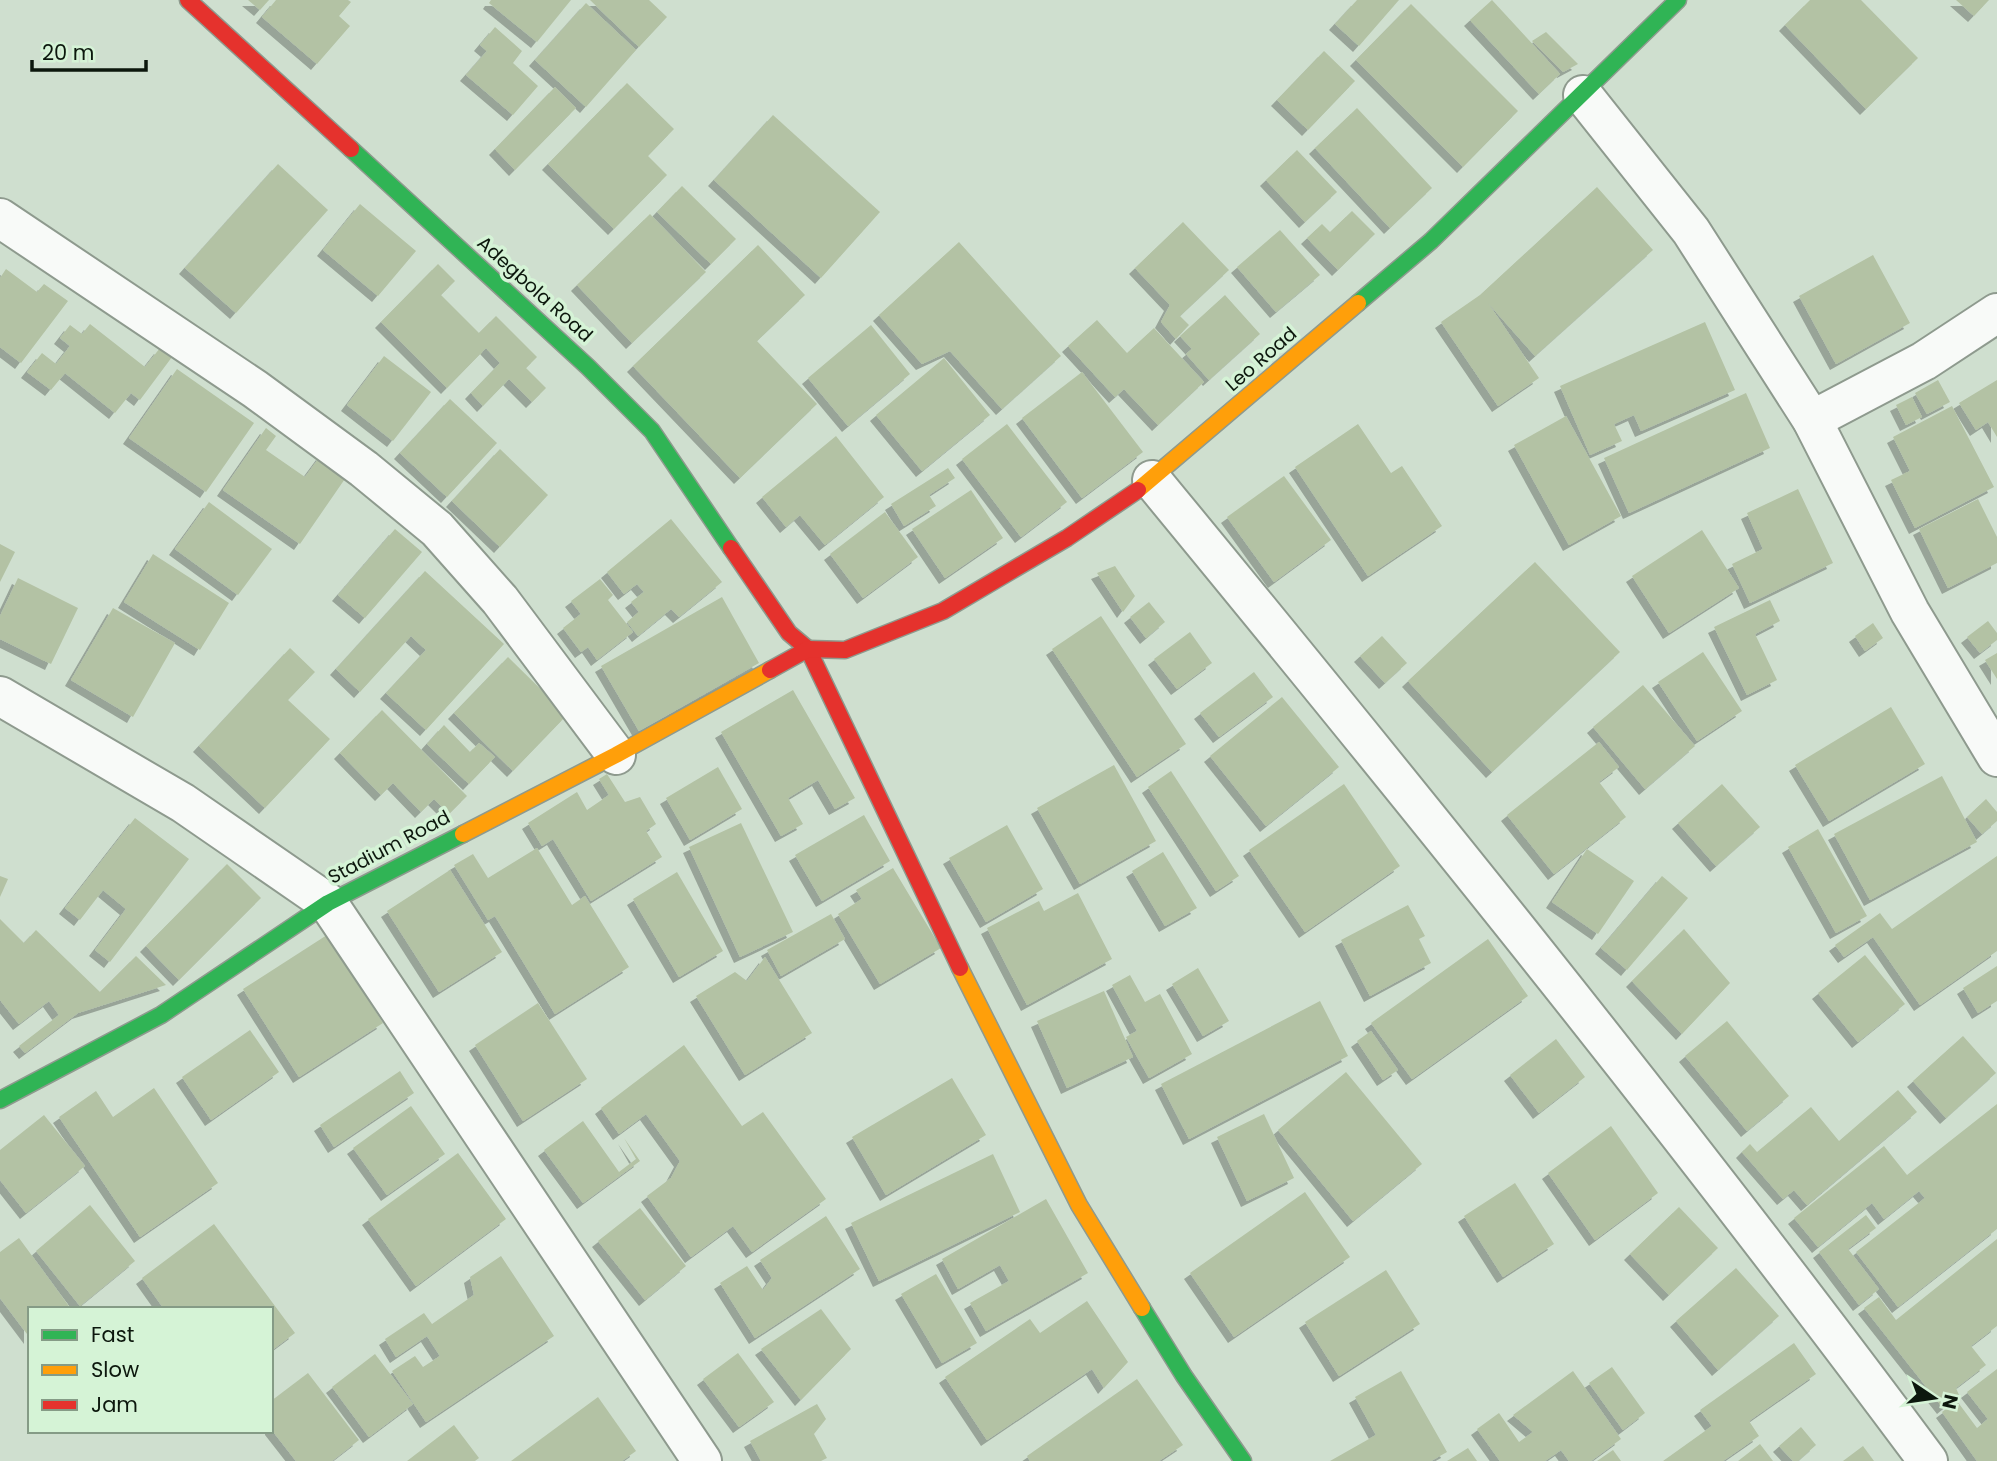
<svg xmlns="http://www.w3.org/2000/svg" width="1997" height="1461" font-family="Poppins,sans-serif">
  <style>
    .building { fill: #b3c2a4; filter: url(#shadow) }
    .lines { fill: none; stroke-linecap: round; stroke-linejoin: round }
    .street-casing { stroke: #8e9a8e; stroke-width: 42 }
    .fast-casing { stroke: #8e9a8e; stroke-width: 19 }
    .slow-casing { stroke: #8e9a8e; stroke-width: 19 }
    .jam-casing { stroke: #8e9a8e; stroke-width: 19 }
    .street { stroke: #f8faf8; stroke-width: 38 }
    .fast { stroke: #30b455; stroke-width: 16 }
    .slow { stroke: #ff9f0a; stroke-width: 16 }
    .jam { stroke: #e5322d; stroke-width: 16 }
    .labels { text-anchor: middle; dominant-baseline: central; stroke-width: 7; stroke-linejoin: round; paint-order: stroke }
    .street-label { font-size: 19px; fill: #0c170d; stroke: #d5f3d6 }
  </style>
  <defs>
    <filter id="shadow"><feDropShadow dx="-6" dy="6" stdDeviation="0" flood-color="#0004"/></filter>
  </defs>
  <rect width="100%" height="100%" fill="#cfdfcf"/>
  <g class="building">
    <path d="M248,0h21l-9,10z"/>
    <path d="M276,0h72l3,2 -12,14 11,10 -33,38 -55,-47z"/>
    <path d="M491,0h80l-34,42 -48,-39z"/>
    <path d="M590,0h59l18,17 -28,30z"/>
    <path d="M1357,0h42l-40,46 -24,-22z"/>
    <path d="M1492,0l68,74 -21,20 -69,-74z"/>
    <path d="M1810,0h51l57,58 -52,51 -81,-84z"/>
    <path d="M1956,0h33l-15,16z"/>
    <path d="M586,3l50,47 -50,57 -51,-47z"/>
    <path d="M1411,4l107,107 -55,56 -107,-107z"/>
    <path d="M495,27l27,24 -9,12 25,23 -25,29 -47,-40 21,-24 -7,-6z"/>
    <path d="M1546,32l32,32 -15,8 -31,-31z"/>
    <path d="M1324,51l31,30 -47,49 -31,-30z"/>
    <path d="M627,83l47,46 -26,27 19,19 -53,54 -66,-65z"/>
    <path d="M555,87l21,21 -61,62 -20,-21z"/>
    <path d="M1357,108l75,80 -42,40 -75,-80z"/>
    <path d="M773,115l107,97 -59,66 -107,-98z"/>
    <path d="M1297,150l40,42 -32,30 -39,-42z"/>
    <path d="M278,164l50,46 -92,103 -51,-45z"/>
    <path d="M682,186l54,53 -25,25 -54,-52z"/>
    <path d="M1597,187l56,63 -118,106 -47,-53 51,75 -41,28 -57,-84 39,-27z"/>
    <path d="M360,204l56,47 -38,45 -55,-46z"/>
    <path d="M1352,211l23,23 -37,36 -31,-32 15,-14 8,8z"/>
    <path d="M650,214l56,58 -74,71 -55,-58z"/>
    <path d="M1183,222l46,48 -49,46 9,9 -13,14 -15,-17 9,-17 -35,-37z"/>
    <path d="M1280,230l40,45 -44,37 -39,-45z"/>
    <path d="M959,242l102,114 -59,53 -52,-58 -28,13 -43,-49z"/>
    <path d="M758,245l47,50 -48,46 60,63 -77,74 -107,-112z"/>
    <path d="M1873,255l37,68 -74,41 -37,-68z"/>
    <path d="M438,264l17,17 -14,14 38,38 17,-17 41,41 -11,11 20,20 -14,14 -23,-23 -26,27 -12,-13 29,-30 -14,-15 -39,40 -66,-66z"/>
    <path d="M6,269l31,23 7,-8 24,17 -47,62 -21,-16v-69z"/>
    <path d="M1225,295l35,39 -51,46 -23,-26 6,-5 -12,-13z"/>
    <path d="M1097,320l30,33 27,-25 50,54 -46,43 -34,-36 -9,8 -47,-51z"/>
    <path d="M1705,322l30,68 -94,41 -7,-16 -20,9 8,17 -32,14 -30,-69z"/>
    <path d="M90,324l55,43 15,-19 12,9 -32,43 -9,-7 -16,20 -50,-40 -14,17 -24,-18 15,-19 14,11 14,-18 -10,-8 10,-13 12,9z"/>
    <path d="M871,325l39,49 -62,52 -40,-48z"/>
    <path d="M384,356l47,36 -38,49 -46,-36z"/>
    <path d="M944,358l46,57 -68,56 -46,-56z"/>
    <path d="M177,369l77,54 -48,69 -77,-54z"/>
    <path d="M1082,372l61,80 -61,46 -60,-80z"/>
    <path d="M1938,380l12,22 -23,12 -12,-21z"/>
    <path d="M1997,380v57l-9,-15 -12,8 -17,-27z"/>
    <path d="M1746,393l24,55 -141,65 -25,-55z"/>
    <path d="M1912,397l10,20 -16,8 -10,-20z"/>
    <path d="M450,399l47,44 -50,54 -47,-44z"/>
    <path d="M1952,406l42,81 -79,41 -24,-48 19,-9 -17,-34z"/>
    <path d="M1566,416l55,100 -52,29 -55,-100z"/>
    <path d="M1007,424l60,78 -46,35 -59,-78z"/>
    <path d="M1358,424l33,49 11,-7 40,60 -74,50 -73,-109z"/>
    <path d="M266,428l10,8 -10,14 39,27 17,-23 27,19 -49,71 -77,-54z"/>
    <path d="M836,436l48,61 -59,48 -25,-30 -14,12 -24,-30z"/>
    <path d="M500,449l48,46 -48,52 -48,-46z"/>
    <path d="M948,468l7,10 -26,17 7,11 -32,20 -13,-22z"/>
    <path d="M1284,476l47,64 -57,42 -47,-65z"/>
    <path d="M1798,489l35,74 -83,40 -18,-39 31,-15 -16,-36z"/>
    <path d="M971,490l32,48 -58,40 -33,-49z"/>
    <path d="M1978,499l19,38v26l-49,25 -29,-59z"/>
    <path d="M209,502l63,47 -34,46 -63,-46z"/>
    <path d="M885,512l33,45 -55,41 -33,-44z"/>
    <path d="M671,519l51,63 -43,35 -8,-8 -33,27 -11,-14 12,-10 -8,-10 13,-10 -7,-8 -13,10 -17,-22z"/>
    <path d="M395,529l27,23 -57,66 -27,-23z"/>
    <path d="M1702,530l37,58 -70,45 -37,-57z"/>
    <path d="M0,544l15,8 -15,30z"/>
    <path d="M153,554l76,49 -29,47 -76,-48z"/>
    <path d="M1535,562l85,90 -128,120 -84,-91z"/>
    <path d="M1115,566l20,30 -12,16 -26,-39z"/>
    <path d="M425,571l79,73 -78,86 -40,-37 40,-43 -15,-14 -51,56 -24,-23z"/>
    <path d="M18,578l60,30 -27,56 -51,-25v-23z"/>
    <path d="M600,579l13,16 -5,5 25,32 -36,28 -9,-13 -7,5 -18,-24 18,-14 -10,-13z"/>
    <path d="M722,597l37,66 -120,68 -38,-65z"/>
    <path d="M1770,600l10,21 -25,13 22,46 -30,15 -33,-68z"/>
    <path d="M1149,602l16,20 -19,16 -16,-21z"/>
    <path d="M113,608l62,35 -42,74 -62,-37z"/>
    <path d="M1101,616l85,128 -49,33 -85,-128z"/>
    <path d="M1988,621l9,12v7l-17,13 -13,-16z"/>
    <path d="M1873,623l10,15 -18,13 -10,-15z"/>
    <path d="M1190,632l22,31 -35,26 -23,-30z"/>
    <path d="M1382,636l25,27 -22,20 -25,-27z"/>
    <path d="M290,648l25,24 -27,28 42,39 -65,69 -66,-62z"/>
    <path d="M1703,652l39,59 -45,30 -39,-59z"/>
    <path d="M1997,653v26l-12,-19z"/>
    <path d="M508,657l59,58 -54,56 -59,-58z"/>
    <path d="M1254,672l19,25 -54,40 -19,-24z"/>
    <path d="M1643,685l52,61 -50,43 -52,-62z"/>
    <path d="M793,690l62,108 -20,11 -17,-29 -30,18 15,26 -22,12 -60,-104z"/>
    <path d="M1282,697l57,70 -73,59 -56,-70z"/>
    <path d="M1891,707l34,57 -96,57 -34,-56z"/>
    <path d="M382,710l85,86 -18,18 -15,-15 -13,13 -28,-29 -12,12 -41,-42z"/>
    <path d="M444,725l26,27 9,-9 16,14 -26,27 -42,-40z"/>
    <path d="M1599,742l20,25 -20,15 27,35 -72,57 -47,-59z"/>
    <path d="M1114,765l42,76 -76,43 -43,-76z"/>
    <path d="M718,767l24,42 -52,31 -24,-42z"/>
    <path d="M1171,771l68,105 -23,15 -68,-104z"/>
    <path d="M607,774l18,28 15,-5 16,27 -10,7 16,26 -71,44 -38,-62 -11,7 -14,-23 49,-31 10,18 22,-15 -10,-16z"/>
    <path d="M1942,776l35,66 -107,58 -36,-66z"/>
    <path d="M1344,784l56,82 -95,66 -56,-82z"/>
    <path d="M1722,784l38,43 -44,39 -38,-43z"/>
    <path d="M1986,799l11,13v9l-15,13 -15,-17z"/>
    <path d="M864,815l26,46 -68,40 -27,-46z"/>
    <path d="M135,818l54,41 -79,103 -15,-12 31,-41 -23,-19 -23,30 -15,-12z"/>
    <path d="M741,823l52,109 -53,25 -51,-110z"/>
    <path d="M1007,825l36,64 -57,33 -37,-64z"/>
    <path d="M1818,829l49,87 -31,17 -48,-86z"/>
    <path d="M537,848l35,57 13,-9 44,71 -74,47 -60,-98 -7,4 -34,-55 19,-11 15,24z"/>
    <path d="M1587,849l47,32 -36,53 -46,-32z"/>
    <path d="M1163,852l34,56 -32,18 -33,-55z"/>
    <path d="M1997,856v95l-77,54 -47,-68 -29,20 -9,-12 45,-32 12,16z"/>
    <path d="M227,864l34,34 -82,82 -33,-34z"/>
    <path d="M893,868l48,80 -61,36 -42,-70 24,-15 -6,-9z"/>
    <path d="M450,870l52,82 -63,40 -52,-81z"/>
    <path d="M677,872l46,79 -44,26 -46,-78z"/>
    <path d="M0,876l8,3 -8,18z"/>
    <path d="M1662,876l26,22 -61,72 -26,-22z"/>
    <path d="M1078,893l34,66 -85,46 -40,-77 52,-27 5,10z"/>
    <path d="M1408,905l17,31 -6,3 12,24 -61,33 -29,-56z"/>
    <path d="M831,914l14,25 -64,37 -14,-26z"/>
    <path d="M0,919l24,24 12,-13 64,62 36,-36 30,29 -88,28 -53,40 -6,-7 40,-31 -10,-14 -30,23 -19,-24z"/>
    <path d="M1684,929l46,54 -48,51 -50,-53z"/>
    <path d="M327,935l56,88 -84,54 -56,-88z"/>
    <path d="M1488,939l40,57 -116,83 -41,-56z"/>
    <path d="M1865,955l40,49 -47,38 -40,-49z"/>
    <path d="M765,957l47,76 -67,42 -49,-79 39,-24 12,9z"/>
    <path d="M1997,966v35l-19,12 -15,-25z"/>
    <path d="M1198,968l31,53 -26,15 -31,-52z"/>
    <path d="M1130,975l15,27 15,-8 32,60 -43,24 -23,-41 11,-6 -25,-46z"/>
    <path d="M1104,991l29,66 -66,31 -30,-67z"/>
    <path d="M1320,1001l28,55 -159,83 -28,-55z"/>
    <path d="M538,1003l49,76 -64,42 -48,-76z"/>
    <path d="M1727,1021l62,75 -42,35 -62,-75z"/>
    <path d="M250,1030l29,42 -68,48 -29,-43z"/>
    <path d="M1371,1031l27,39 -15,10 -26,-39z"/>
    <path d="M1963,1036l33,37 -50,45 -33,-37z"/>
    <path d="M1556,1039l29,38 -46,36 -29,-38z"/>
    <path d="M684,1045l58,81 21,-14 63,87 -74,53 -19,-26 -42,31 -44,-61 24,-18 9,-17 -34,-47 -27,20 -18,-26z"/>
    <path d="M400,1071l14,22 -80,54 -14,-22z"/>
    <path d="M1346,1072l76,92 -69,57 -75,-91z"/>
    <path d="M952,1078l34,57 -100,60 -34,-58z"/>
    <path d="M154,1088l64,95 -78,54 -81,-120 37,-26 17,26z"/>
    <path d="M1898,1090l19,22 -110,93 -13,-15 -11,9 -41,-47 8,-8 7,8 54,-45 28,34z"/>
    <path d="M1997,1104v125l-99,78 -42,-55 69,-54 -6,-7 -35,28 -12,-16 -54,44 -24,-29 90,-72 23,29z"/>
    <path d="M411,1106l34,48 -58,41 -34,-47z"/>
    <path d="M1264,1114l30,64 -47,23 -30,-64z"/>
    <path d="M44,1115l41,51 -59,47 -26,-33v-30z"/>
    <path d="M583,1121l36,51 17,-13 -12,-21 16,23 -57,42 -39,-53z"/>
    <path d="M1611,1126l47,67 -63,47 -47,-67z"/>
    <path d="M458,1153l48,66 -90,67 -48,-67z"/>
    <path d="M993,1154l27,58 -141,69 -28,-58z"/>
    <path d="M1515,1183l39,61 -51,33 -39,-61z"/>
    <path d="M1305,1192l45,65 -116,80 -44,-64z"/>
    <path d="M1046,1199l42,74 -102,58 -16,-28 39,-22 -9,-16 -42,24 -16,-30z"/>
    <path d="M90,1205l45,56 -55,45 -44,-55z"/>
    <path d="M1679,1207l39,41 -49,47 -39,-41z"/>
    <path d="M640,1208l46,58 -41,34 -47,-59z"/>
    <path d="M1866,1215l10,13 -28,21 31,40 -20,16 -40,-53z"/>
    <path d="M826,1216l34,53 -105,69 -35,-55 27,-17 16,24 9,-12 -12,-18z"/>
    <path d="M214,1224l81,109 -24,18v-42h-107l-22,-31z"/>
    <path d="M19,1238l52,71h-41v29l-30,-40v-46z"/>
    <path d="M1997,1239v87l-26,20 15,19 -30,23 3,7 -16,13 -79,-100 15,-11 17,23z"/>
    <path d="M501,1256l53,80 -128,86 -34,-51 23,-15 8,11 17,-11 -13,-20 -31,21 -11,-18 39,-26 8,11 42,-29 -4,-18z"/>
    <path d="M1736,1268l43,48 -61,54 -42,-49z"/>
    <path d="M1386,1270l34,54 -81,52 -34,-54z"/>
    <path d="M936,1274l41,69 -35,20 -41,-69z"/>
    <path d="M1087,1301l41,61 -24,26 -12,-19 -105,71 -42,-63 85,-58 10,14z"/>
    <path d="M821,1309l30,40 -50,51 -40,-51z"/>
    <path d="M1794,1343l22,31 -67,47 10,15 -36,25h-60l49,-35 -12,-16z"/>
    <path d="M738,1353l36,49 -35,25 -36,-48z"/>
    <path d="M375,1354l38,50 -44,33 -37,-50z"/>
    <path d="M1612,1367l33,46 -22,17 -34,-47z"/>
    <path d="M1997,1369v92h-20l-35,-49 15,-11 20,27 11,-9 -21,-27z"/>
    <path d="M1401,1371l46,81 -16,9h-101l46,-26 -21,-38z"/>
    <path d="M1573,1371l48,68 -30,22h-22l-8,-11 -16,11h-45l-23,-32 22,-16 20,29 14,-10 -20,-17z"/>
    <path d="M308,1373l51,67 -27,21h-36l-25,-32v-28z"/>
    <path d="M1137,1379l46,66 -24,16h-129l-3,-5z"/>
    <path d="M598,1397l38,54 -14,10h-111z"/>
    <path d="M817,1404l9,15 -12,15 13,24 -6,3h-60l-11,-20z"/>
    <path d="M454,1425l25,33 -4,3h-68z"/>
    <path d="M1801,1427l15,18 -18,16h-5l-14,-15z"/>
    <path d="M1760,1444l13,17h-35z"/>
    <path d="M1863,1446l11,15h-31z"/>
    <path d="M1468,1448l9,13h-30z"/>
    <path d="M1613,1450l8,11h-24z"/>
  </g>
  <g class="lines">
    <defs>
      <g id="street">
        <path d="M1583,95l108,136 121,189 98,192 87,145"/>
        <path d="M0,218l255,171 109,80 73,60 63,71 116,155"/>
        <path d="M1812,420l112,-59 73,-48"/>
        <path d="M1152,480c265,322 527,646 776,981"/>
        <path d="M0,696l183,107 145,100 374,558"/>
      </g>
      <g id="fast">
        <path d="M351,149l237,218 64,64 79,117"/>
        <path d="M1358,303l73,-62 247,-241"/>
        <path d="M0,1100l161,-85 167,-112 135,-69"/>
        <path d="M1142,1308l42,68 59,85"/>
      </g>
      <g id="slow">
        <path d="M1138,490l220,-187"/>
        <path d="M463,834l153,-79 154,-85"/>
        <path d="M960,968l119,237 63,103"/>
      </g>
      <g id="jam">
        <path d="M188,0l163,149"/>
        <path d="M731,548l58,85 19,16 152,319"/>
        <path d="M770,670l38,-21 37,1 98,-39 124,-73 71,-48"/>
      </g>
    </defs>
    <use href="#street" class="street-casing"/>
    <use href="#fast" class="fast-casing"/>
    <use href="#slow" class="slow-casing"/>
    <use href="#jam" class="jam-casing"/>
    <use href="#street" class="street"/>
    <use href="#fast" class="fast"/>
    <use href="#slow" class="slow"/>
    <use href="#jam" class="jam"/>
  </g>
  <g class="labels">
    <g class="street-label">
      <text transform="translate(535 289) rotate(42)">Adegbola Road</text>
      <text transform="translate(1261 359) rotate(-41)">Leo Road</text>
      <text transform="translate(389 847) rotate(-28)">Stadium Road</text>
    </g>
  </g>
  <rect x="28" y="1307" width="245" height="126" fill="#d5f3d6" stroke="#859b86" stroke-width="2"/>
  <rect x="42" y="1330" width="35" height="10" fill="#30b455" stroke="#859b86" stroke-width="2"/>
  <text x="91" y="1342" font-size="21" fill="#0c170d">Fast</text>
  <rect x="42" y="1365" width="35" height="10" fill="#ff9f0a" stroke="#859b86" stroke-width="2"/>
  <text x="91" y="1377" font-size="21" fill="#0c170d">Slow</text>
  <rect x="42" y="1400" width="35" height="10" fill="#e5322d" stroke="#859b86" stroke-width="2"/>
  <text x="91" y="1412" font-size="21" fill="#0c170d">Jam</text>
  <g transform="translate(1934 1398) rotate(103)" stroke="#d5f3d6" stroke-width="5" paint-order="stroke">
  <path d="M0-5L12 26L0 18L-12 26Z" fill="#0c170d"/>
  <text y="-10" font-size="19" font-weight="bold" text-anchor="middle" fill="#0c170d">N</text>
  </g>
  <path d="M32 60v10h114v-10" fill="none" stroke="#0c170d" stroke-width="3.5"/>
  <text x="42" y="60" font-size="21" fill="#0c170d" stroke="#d5f3d6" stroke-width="5" paint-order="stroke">20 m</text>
</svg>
